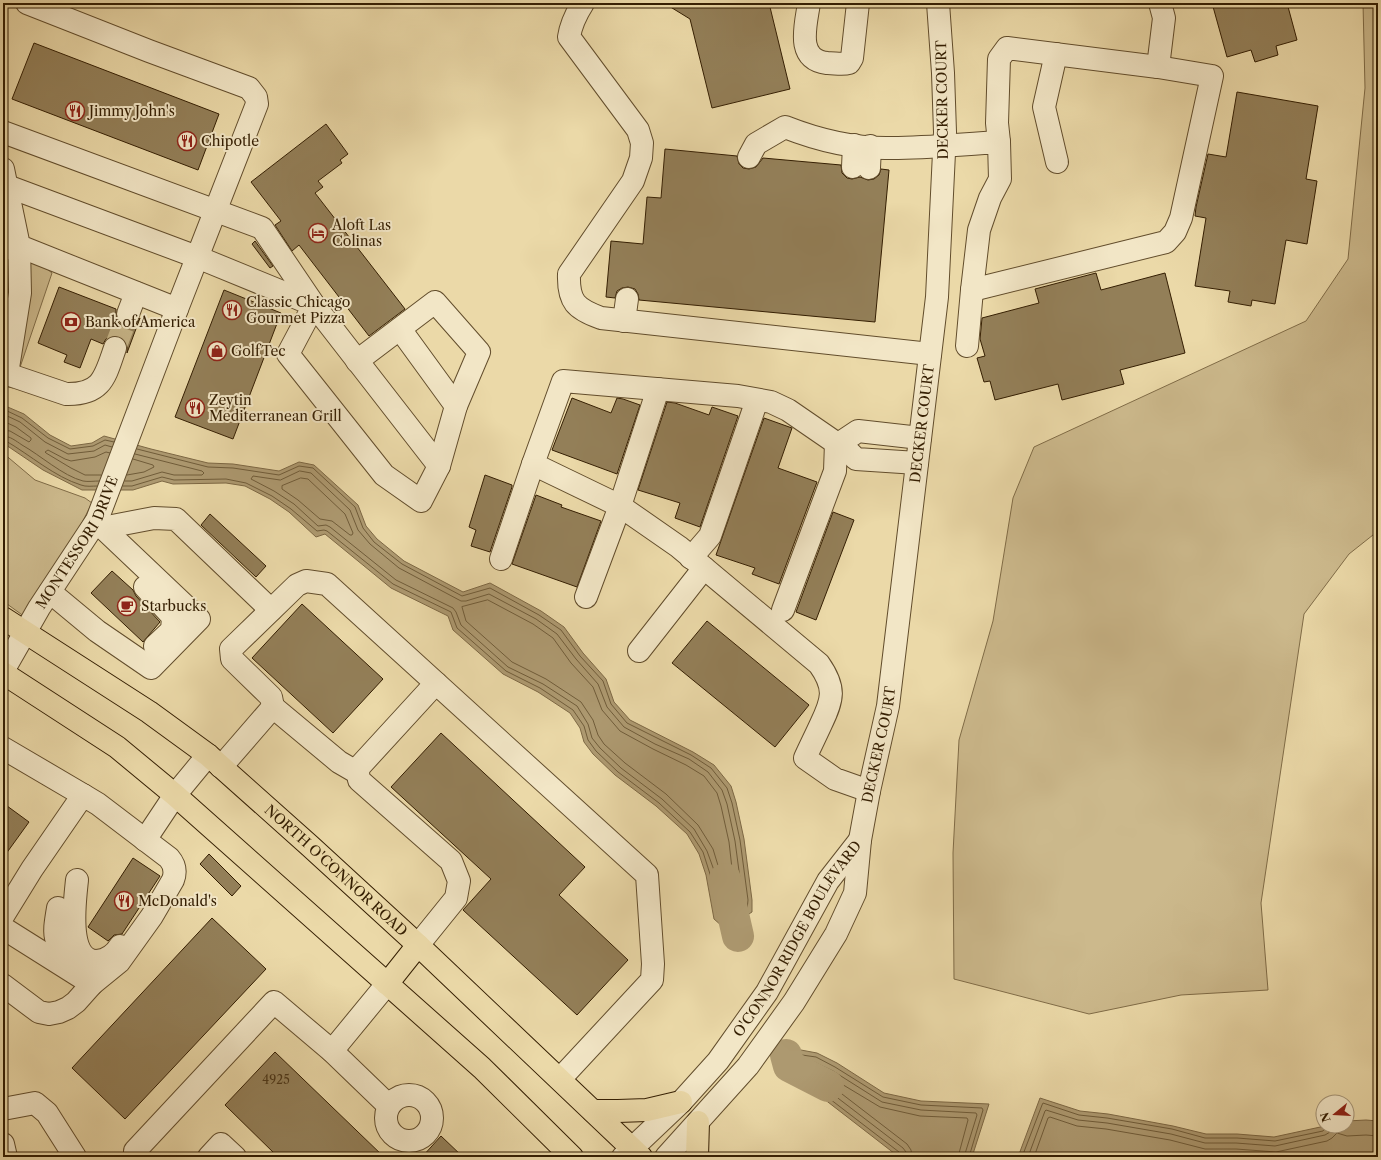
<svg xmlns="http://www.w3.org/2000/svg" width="1381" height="1160" font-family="'Libre Caslon Text',serif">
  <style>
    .green { fill: #ccb98c; stroke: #806c47 }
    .water { fill: #ad9970; stroke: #7d6844 }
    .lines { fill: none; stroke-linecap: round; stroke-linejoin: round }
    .shore { stroke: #705c39; stroke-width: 1 }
    .river { stroke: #ad9970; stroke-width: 32 }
    .building { fill: #937f58; stroke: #341e02 }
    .minor-tunnel { stroke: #c6b487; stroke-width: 22; stroke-dasharray: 22 11; stroke-linecap: butt }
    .minor-casing { stroke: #624d2c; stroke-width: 24 }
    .major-casing { stroke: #341e02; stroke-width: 24 }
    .minor { stroke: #f2e6c6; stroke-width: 22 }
    .major { stroke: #ebd9a8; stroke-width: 22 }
    .labels { text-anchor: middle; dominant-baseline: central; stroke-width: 4; stroke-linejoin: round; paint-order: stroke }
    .number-label { font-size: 12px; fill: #4c3618 }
    .street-label { font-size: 14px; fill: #341e02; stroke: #f2e6c6 }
    .poi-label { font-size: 14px; fill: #341e02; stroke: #f2e6c6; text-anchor: start }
  </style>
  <rect width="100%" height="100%" fill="#ebd9a8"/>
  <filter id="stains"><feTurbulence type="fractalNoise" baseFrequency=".005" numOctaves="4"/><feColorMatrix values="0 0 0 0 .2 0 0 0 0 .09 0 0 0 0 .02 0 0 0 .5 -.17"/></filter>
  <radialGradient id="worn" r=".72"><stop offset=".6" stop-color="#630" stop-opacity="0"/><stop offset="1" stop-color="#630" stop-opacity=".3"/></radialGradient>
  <g class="green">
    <path d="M1363,3h15v528l-29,23 -45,60 -43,289 7,87 -87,5 -92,19 -135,-35 -1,-126 6,-113 34,-119 20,-123 21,-51 272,-126 42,-62 17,-171z"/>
    <path d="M19,246l33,27 -39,115 -10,-2v-135z"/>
    <path d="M3,453l32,27 50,18 7,5 -53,105 -14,9 -22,-16z"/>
  </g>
  <g class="water">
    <path d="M3,405l21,9 26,21 21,11 21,-3 12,-7 47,13 57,14 25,1 46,7 20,-9 15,3 44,40 8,21 11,13 27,22 59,31 27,-9 51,28 23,16 19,26 23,26 8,23 16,18 63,32 21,13 17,21 5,16 8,37 8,61v12l-11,7 -19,7 -8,-7 -8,-44 -7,-21 -12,-20 -31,-28 -41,-31 -22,-21 -9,-12 -4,-14 -10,-15 -32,-21 -35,-18 -50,-44 -5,-14 -57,-28 -66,-54 -9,3 -27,-25 -19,-13 -25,-13 -19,-3 -53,1 -11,-3 -29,9h-51l-39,-20 -40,-27z"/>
    <path d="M801,1050l16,3 20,10 47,30 37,8 68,3 -17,53h-73l-106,-82 -4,-9z"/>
    <path d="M1040,1098l40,13 28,3 65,12 33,8h31l37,3 51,-11h22v-5l19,-1 12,1v36h-360z"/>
  </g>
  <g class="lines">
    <g class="shore">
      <path d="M3,409l19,9 26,20 22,11 23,-3 12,-6 9,2"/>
      <path d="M3,414l17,8 25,20 23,12 26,-3 11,-6 7,2"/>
      <path d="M3,421l13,6 15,11v2l-2,2 -19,-11 -7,-1"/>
      <path d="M3,436c7,0 13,5 19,9 18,10 41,31 61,36 5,1 11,0 16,0"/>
      <path d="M3,441h3c24,14 49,36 75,44 5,2 11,1 16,1"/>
      <path d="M300,471l11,2 39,37 8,20 12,14 29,24 62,33h5l23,-7 47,25 21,15 19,25 22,25 9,23 17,20 31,17 34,15 19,13 14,18 5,14 8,37 8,60 -1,6 -17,8h-2l-8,-42 -8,-22 -13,-22 -32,-30 -41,-31 -21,-20 -8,-10 -4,-14 -11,-18 -34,-22 -35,-17 -47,-42 -5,-13 -3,-4 -57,-28 -66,-53 -4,-2 -8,1 -24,-22 -20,-13 -23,-12 2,-3 27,4z"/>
      <path d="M101,475h-16l-14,-7 -25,-15 -1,-1 3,-2 17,9 6,2 24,-4 11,-5 4,1"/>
      <path d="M127,475l17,-3 10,-5 -1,-2 -20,-6"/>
      <path d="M301,478l7,1 37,35 8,19 -1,2h-2l-18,-14 -12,-2 -22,-19 -16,-11v-3z"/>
      <path d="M125,481h7l30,-9 12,3h28l2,-2 -2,-2 -67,-17"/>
      <path d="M123,486h9l30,-9 12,3 52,-1 20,4 26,13 19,13 26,22 7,-1 3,1 66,53 58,28 6,16 49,43 34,17 33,22 11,16 4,14 8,11 22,21 41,31 31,29 13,20 7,22 8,42 6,5 15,-6 8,-5 1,-10 -8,-60 -8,-37 -5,-15 -16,-20 -20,-13 -64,-32 -16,-19 -8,-23 -23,-25 -19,-26 -22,-15 -49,-27 -28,8 -60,-32 -28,-22 -11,-14 -8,-21 -42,-39 -14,-2 -20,9 -46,-7 -25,-1 -71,-18"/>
      <path d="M488,600l45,24 20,14 18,25 22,24 9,23 18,21 33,18 33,16 18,11 13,17 4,13 8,36 7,62 -6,3 -3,-1 -7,-34 -7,-23 -15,-24 -32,-31 -41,-31 -21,-19 -6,-9 -5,-15 -12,-18 -35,-23 -34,-17 -46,-41 -4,-14z"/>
      <path d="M901,1157l-2,-5 -103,-79 -2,-7 8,-11 14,2 19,10 48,30 38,8 61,3 1,2 -14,47"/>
      <path d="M906,1157v-5l-3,-4 -103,-79v-2l4,-6 10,1 19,9 49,31 39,8 55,3 1,2 -13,42"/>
      <path d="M912,1157l-1,-7 -4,-6 -91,-70v-3h2l12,6 50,30 40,9 47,2 1,2 -10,37"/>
      <path d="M1022,1157l20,-52 1,-2 36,12 28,3 65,11 33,9h32l38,3 48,-10 4,-5"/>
      <path d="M1028,1157l17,-46 1,-1 32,10 29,3 64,11 34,9h31l39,3 50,-11 5,-3 2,-6"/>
      <path d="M1034,1157l14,-39 2,-1 27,9 29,3 64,11 35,9h31l40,3 51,-11 5,-3 5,-5 10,3 19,-1 12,1"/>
    </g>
    <g class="river">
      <path d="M725,879l13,57"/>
      <path d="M786,1055l3,11 39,20"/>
    </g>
  </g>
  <g class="building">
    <path d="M664,3h105l21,86 -78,19 -22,-89z"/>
    <path d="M1212,3h75l10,37 -21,6 2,9 -23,7 -4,-12 -24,7z"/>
    <path d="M34,43l185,71 -21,56 -186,-71z"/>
    <path d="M1237,92l81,14 -12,73 11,2 -10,63 -21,-4 -11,64 -23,-4 -1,6 -23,-4 2,-11 -35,-5 11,-68 -11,-2 1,-9 12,-53 18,3z"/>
    <path d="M326,124l22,30 -8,6 2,3 -24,18 5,6 -8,6 90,116 -36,27 -70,-91 -7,6 -17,-26 6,-4 -30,-39z"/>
    <path d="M665,149l72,7 2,8 4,4 6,1 7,-2 7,-9 78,7 1,8 5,5 5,1 8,-2 8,3 6,-1 5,-4 2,-6 8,1 -14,152 -236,-22 -1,-6 -3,-5 -7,-2 -6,1 -5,3 -2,7 -9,-1 5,-56 32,3 4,-47 14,1z"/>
    <path d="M255,241l18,25 -3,2 -18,-24z"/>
    <path d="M1096,273l5,17 64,-17 20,80 -65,17 4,14 -62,16 -4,-16 -63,16 -5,-19 -6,1 -7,-24 8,-2 -5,-17 2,-21 57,-15 -4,-14z"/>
    <path d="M59,287l57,22v7l2,6 5,4h7l6,-2 4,-6 -13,35v-8l-2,-5 -6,-4h-7l-6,3 -3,5 -12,-5 -11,29 -16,-6 3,-7 -29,-12z"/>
    <path d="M224,290l57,23 -48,126 -58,-22z"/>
    <path d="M572,398l39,15 6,-15 6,1 17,6 -23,69 -65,-24z"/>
    <path d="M667,402l8,1 34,12 3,-8 26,9 -38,111 -25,-9 5,-15 -42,-13z"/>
    <path d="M764,418l28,10 -14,40 39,14 -38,102 -27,-10 3,-6 -39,-13z"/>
    <path d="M485,475l27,10v2l-22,65 -19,-6 5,-16 -7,-3z"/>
    <path d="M536,495l26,10 -1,2 40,14 -24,66 -65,-23z"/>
    <path d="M833,512l21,8 -38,100 -20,-8z"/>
    <path d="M210,514l56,52 -10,11 -55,-52z"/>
    <path d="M112,571l21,19 3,6 24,26 -17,20 -52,-49z"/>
    <path d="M302,604l81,75 -50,54 -81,-75z"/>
    <path d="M707,621l102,84 -34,42 -103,-84z"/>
    <path d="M441,733l144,134 -26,28 69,65 -51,55 -114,-105 28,-31 -100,-92z"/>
    <path d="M3,803l26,19 -26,36z"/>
    <path d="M209,854l32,32 -9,10 -32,-32z"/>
    <path d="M133,858l27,18 -38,58 -8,1 -6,6 -20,-14z"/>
    <path d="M212,918l54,51 -141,150 -53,-51z"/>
    <path d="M275,1052l109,105h-106l-53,-52z"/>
    <path d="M441,1136l22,21h-41z"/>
  </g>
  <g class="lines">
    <path class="minor-tunnel" d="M115,348l13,-34"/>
    <defs>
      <g id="minor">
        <path d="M583,3c-7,11 -12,21 -14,34l69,93 4,13 -1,15 -8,23 -64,93c-1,28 7,35 32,44l329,36"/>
        <path d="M809,3c-3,22 -14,56 18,60 8,0 15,2 22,0l3,-5 6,-55"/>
        <path d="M1056,54l-12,53 13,55"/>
        <path d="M1158,67l6,-49 -4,-15"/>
        <path d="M3,132l259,96 52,77 125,161"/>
        <path d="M749,157l7,-13 29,-17c33,13 72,22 107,21 36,0 71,-4 107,-6l1,37 -10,19 -11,32 -7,60 -5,56"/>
        <path d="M853,167l1,-22"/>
        <path d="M869,168l1,-22"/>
        <path d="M3,169l16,77 158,63"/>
        <path d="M7,186l190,71 117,48 -26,49 96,121 37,26 18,-35 17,-60 23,-54 -44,-50 -78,59"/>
        <path d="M3,249l16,-3 1,47 -13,81 59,20c36,1 39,-17 49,-46"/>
        <path d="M972,290l194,-48 9,-10 6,-14 31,-142 -54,-9 -151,-19 -8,11 -2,64 2,19"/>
        <path d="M128,314l8,-21"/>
        <path d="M624,321l3,-22"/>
        <path d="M400,329l56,77"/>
        <path d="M840,443l18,-12 62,7"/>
        <path d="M96,522l6,5h5l47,-9 22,1 95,91"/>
        <path d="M691,558l19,-22 47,-136"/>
        <path d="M501,559l32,-95"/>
        <path d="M145,587l28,30 -1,13 -17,16"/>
        <path d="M50,592l47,39 54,37 48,-49 -97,-92"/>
        <path d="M586,597l34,-91 38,-117"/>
        <path d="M783,610l52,-139 1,-28"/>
        <path d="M639,651l65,-83"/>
        <path id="s1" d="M3,671l36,-63 58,-88 80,-211 80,-205 -1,-7 -7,-9 -100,-37 -122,-48"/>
        <path d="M273,707l66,55 19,11"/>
        <path d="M3,748l80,47"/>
        <path d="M221,767l52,-60 -2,-10 -39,-38 -1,-10 66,-64 9,-4 21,3 320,291 6,89 -1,16 -92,99"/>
        <path d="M869,791l-34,-12 -30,-21c5,-11 11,-23 16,-34 12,-25 15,-36 -2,-60l-140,-117 -59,-41 -87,-42 30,-83 175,15 33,6 17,8 48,33h4l16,16 61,4"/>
        <path d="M145,840l30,-45 33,-40"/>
        <path d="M77,880c-2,20 -11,82 20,81 10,-1 18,-7 23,-15"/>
        <path d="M58,908c-5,29 -7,41 26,49"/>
        <path d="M3,916l29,-47 51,-74 15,9 71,54c6,7 7,14 4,22l-21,36 -33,46 -27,22 -16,18 -8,6 -9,4 -10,2 -10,-2 -36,-27"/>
        <path d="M3,928l89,56"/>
        <path d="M418,945l38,-47 3,-17 -8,-20 -92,-81 -1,-7 1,-6 77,-84"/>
        <path d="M332,1051l55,-67"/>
        <circle cx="409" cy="1118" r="23"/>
        <path d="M3,1109l32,-6 12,10 28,44"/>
        <path d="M3,1144l3,13"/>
        <path d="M135,1157v-6l139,-149 58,49 57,55"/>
        <path d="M209,1157l12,-13 14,13"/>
        <path id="s2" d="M623,1157l58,-55 37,-41 49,-69 61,-111 32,-41"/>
        <path id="s3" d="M666,1157l82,-91 46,-64 42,-68 19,-41 5,-53 9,-49 19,-85 49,-409 8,-165 -2,-59 -5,-70"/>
      </g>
      <g id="major">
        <path id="s4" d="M3,618l146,94 59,43 102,91 108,99 223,212"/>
        <path d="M3,673l114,74 58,48 307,273 90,89"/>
        <path d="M387,984l31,-39"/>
        <path d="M593,1111h25l29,-1 34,-8"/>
        <path d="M697,1157l1,-35"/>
      </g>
    </defs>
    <use href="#minor" class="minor-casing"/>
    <use href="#major" class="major-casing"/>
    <use href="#minor" class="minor"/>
    <use href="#major" class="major"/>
  </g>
  <defs>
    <symbol id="restaurant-ring" viewBox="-11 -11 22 22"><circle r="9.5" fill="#f2e6c6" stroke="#8f2418" stroke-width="1.5"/><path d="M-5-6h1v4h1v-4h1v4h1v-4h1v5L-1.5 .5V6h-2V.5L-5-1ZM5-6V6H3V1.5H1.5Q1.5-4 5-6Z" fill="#8f2418"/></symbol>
    <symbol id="hotel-ring" viewBox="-11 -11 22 22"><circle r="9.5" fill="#f2e6c6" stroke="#8f2418" stroke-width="1.5"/><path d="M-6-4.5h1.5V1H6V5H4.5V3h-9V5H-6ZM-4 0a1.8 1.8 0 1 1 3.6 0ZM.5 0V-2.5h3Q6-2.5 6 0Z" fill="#8f2418"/></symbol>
    <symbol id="bank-ring" viewBox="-11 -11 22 22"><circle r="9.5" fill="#f2e6c6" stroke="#8f2418" stroke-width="1.5"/><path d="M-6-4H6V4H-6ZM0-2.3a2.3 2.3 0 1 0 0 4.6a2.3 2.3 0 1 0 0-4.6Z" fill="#8f2418"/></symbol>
    <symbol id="shop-ring" viewBox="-11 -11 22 22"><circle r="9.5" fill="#f2e6c6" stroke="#8f2418" stroke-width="1.5"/><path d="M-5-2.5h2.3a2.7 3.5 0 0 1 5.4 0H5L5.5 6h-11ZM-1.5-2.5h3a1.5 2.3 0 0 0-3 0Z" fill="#8f2418"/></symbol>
    <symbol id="cafe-ring" viewBox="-11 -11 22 22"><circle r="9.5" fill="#f2e6c6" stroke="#8f2418" stroke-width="1.5"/><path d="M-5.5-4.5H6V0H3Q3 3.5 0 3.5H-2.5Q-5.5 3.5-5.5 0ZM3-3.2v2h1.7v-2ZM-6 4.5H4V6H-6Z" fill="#8f2418"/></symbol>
  </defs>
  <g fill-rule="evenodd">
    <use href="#restaurant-ring" x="64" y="100" width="22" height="22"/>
    <use href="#restaurant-ring" x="176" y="130" width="22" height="22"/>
    <use href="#hotel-ring" x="307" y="222" width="22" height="22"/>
    <use href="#restaurant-ring" x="221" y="299" width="22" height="22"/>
    <use href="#bank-ring" x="60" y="311" width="22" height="22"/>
    <use href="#shop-ring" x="206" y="340" width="22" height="22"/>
    <use href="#restaurant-ring" x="184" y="397" width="22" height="22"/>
    <use href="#cafe-ring" x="116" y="595" width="22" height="22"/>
    <use href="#restaurant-ring" x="113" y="890" width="22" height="22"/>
  </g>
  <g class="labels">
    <g class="number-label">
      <text x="276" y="1079">4925</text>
    </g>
    <g class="street-label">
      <text transform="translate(942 100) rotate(-91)">DECKER COURT</text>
      <text stroke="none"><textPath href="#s3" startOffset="801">DECKER COURT</textPath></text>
      <text stroke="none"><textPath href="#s1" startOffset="149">MONTESSORI DRIVE</textPath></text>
      <text stroke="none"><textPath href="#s3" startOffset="477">DECKER COURT</textPath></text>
      <text stroke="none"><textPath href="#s4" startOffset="419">NORTH O'CONNOR ROAD</textPath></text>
      <text stroke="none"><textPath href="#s2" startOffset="281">O'CONNOR RIDGE BOULEVARD</textPath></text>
    </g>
    <g class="poi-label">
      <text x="89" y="111">Jimmy John's</text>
      <text x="201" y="141">Chipotle</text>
      <text x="332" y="225">Aloft Las<tspan x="332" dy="16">Colinas</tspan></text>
      <text x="246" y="302">Classic Chicago<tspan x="246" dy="16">Gourmet Pizza</tspan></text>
      <text x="85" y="322">Bank of America</text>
      <text x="231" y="351">GolfTec</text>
      <text x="209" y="400">Zeytin<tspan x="209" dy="16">Mediterranean Grill</tspan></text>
      <text x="141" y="606">Starbucks</text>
      <text x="138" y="901">McDonald's</text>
    </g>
  </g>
  <rect width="1381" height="1160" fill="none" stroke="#ebd9a8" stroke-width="16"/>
  <rect x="4" y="4" width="1373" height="1152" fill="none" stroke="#341e02" stroke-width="2"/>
  <rect x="8" y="8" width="1365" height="1144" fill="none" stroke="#341e02"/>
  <g transform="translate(1335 1114) rotate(252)"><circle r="19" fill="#f2e6c6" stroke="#a69678"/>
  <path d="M0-3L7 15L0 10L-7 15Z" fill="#8f2418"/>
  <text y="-6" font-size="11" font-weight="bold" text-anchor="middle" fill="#341e02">N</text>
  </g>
  <rect width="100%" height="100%" filter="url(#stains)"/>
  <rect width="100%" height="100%" fill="url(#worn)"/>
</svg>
